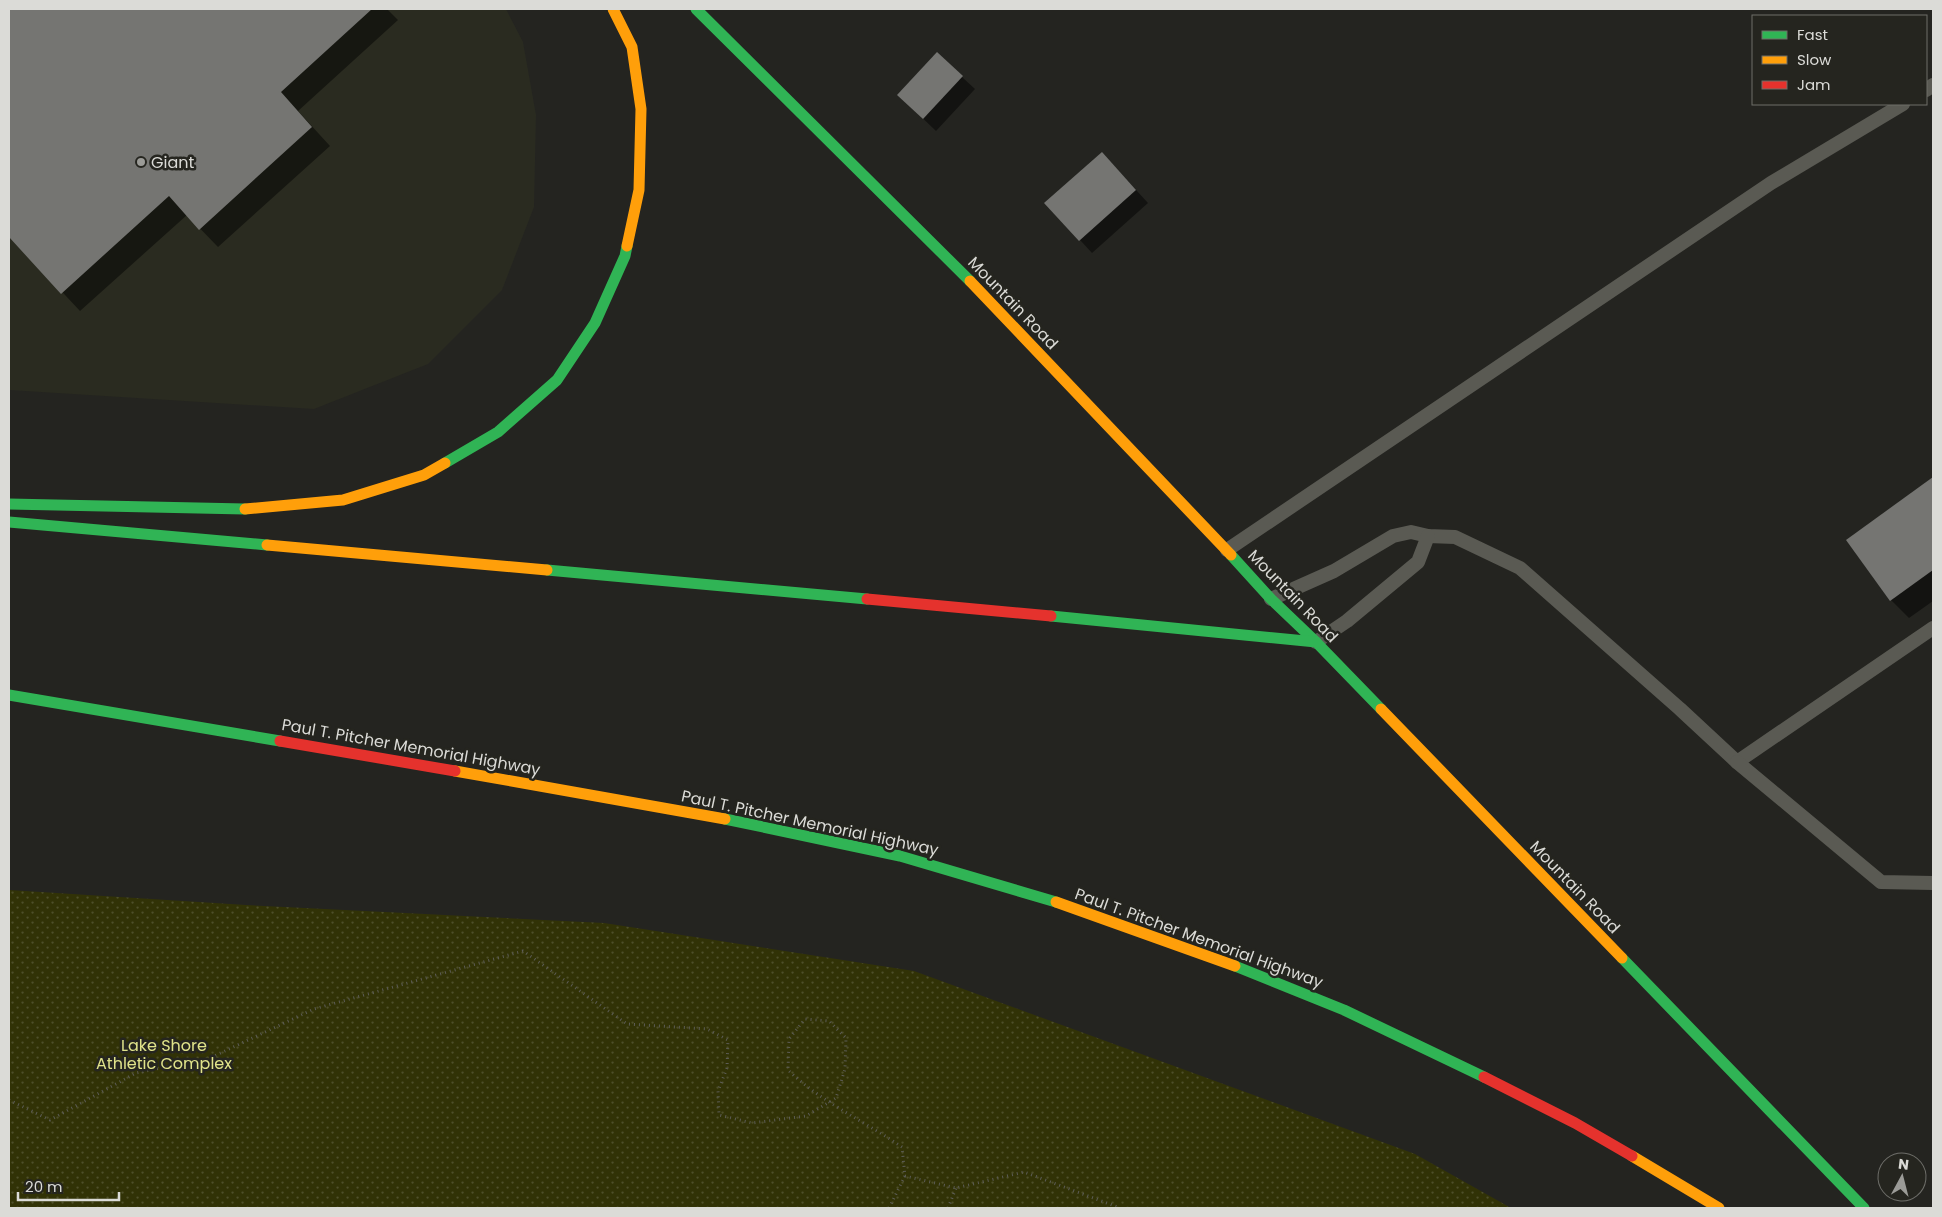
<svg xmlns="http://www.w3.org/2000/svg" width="1942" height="1217" font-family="Poppins,sans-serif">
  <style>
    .built { fill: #2a2b20 }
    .park { fill: url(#park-dots) }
    .shadow { fill: #0007 }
    .building { fill: #757572 }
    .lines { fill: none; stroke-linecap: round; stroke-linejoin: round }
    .path { stroke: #5d5d57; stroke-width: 3; stroke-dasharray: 1 4; stroke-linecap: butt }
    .lane { stroke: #5a5a53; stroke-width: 14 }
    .fast { stroke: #30b455; stroke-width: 11 }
    .slow { stroke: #ff9f0a; stroke-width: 11 }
    .jam { stroke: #e5322d; stroke-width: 11 }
    .poi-dot { fill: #9b9b97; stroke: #25251f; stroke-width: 2 }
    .labels { text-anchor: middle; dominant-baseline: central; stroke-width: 5; stroke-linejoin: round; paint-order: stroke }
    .poi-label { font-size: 16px; fill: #dbdbd7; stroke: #25251f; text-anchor: start }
    .street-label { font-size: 16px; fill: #dbdbd7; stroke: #25251f }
    .park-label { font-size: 16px; fill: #e0e38a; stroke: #25251f }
  </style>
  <defs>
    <pattern id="park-dots" width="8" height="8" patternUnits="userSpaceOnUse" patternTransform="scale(1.25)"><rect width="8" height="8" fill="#313206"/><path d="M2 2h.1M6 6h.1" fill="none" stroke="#4e4f2a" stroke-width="1.8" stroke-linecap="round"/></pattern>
  </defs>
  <rect width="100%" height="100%" fill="#242420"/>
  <path class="built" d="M9,9h497l17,33 13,73 -2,92 -32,83 -74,74 -114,45 -305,-19z"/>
  <path class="park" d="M9,890l237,15 358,18 310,48 501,183 96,54h-1502z"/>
  <g class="shadow">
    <path d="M9,9h378l11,11 -100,91 32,35 -112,101 -31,-32 -107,96 -71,-76z"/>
    <path d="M937,54l38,35 -39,42 -25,-24z"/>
    <path d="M1114,166l34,37 -56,50 -46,-50z"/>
    <path d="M1933,479v122l-24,17 -18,-18 -43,-60z"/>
  </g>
  <g class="building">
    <path d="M9,9h363l-91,83 31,35 -113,103 -30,-34 -108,98 -52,-57z"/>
    <path d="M937,52l26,24 -40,43 -26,-24z"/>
    <path d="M1102,152l34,38 -57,51 -35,-38z"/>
    <path d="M1933,477v93l-43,31 -44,-61z"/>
  </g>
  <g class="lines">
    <g class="path">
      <path d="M9,1100l41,20 86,-47 74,-15 104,-49 209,-58 104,73 80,5 21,11 -1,28 -9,23 1,24 33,8 54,-7 30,-18 9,-29 1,-31 -17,-17 -24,-2 -16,20 -1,31c33,32 76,51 114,77l3,29 51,12 68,-16 96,36"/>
      <path d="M889,1208l16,-32"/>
      <path d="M948,1208l8,-20"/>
    </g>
    <g class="lane">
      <path d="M1926,90l7,-5"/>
      <path d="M1227,550l544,-367 132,-79"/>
      <path d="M1271,599l63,-28 59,-35 18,-4 17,4 27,1 65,31 160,141 57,53 196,-134"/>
      <path d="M1316,642l31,-21 71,-59 10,-26"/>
      <path d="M1737,762l144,120 52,1"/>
    </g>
    <g class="fast">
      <path d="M696,9l274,272"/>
      <path d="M445,463l53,-31 59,-52 38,-57 30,-67 2,-10"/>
      <path d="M9,504l236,5"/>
      <path d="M9,522l258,23"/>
      <path d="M1231,555l40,44 45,43"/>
      <path d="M547,570l320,29"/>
      <path d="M1051,616l265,26 65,67"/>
      <path d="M9,695l271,46"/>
      <path d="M725,819l175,37 156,46"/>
      <path d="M1622,958l242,250"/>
      <path d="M1235,966l109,44 140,67"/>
    </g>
    <g class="slow">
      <path d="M613,9l19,38 9,62 -2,81 -12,56"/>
      <path d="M970,281l261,274"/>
      <path d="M245,509l98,-9 81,-25 21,-12"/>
      <path d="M267,545l280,25"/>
      <path d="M1381,709l241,249"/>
      <path d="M455,771l270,48"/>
      <path d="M1056,902l179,64"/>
      <path d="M1632,1156l87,52"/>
    </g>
    <g class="jam">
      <path d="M867,599l184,17"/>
      <path d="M280,741l175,30"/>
      <path d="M1484,1077l91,46 57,33"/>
    </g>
  </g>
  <circle class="poi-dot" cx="141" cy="162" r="5"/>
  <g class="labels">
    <g class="poi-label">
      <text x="151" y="162">Giant</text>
    </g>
    <g class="street-label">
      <text transform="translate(1013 303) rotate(46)">Mountain Road</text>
      <text transform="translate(1293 596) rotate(46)">Mountain Road</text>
      <text transform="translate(411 747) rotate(10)">Paul T. Pitcher Memorial Highway</text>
      <text transform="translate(810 823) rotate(12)">Paul T. Pitcher Memorial Highway</text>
      <text transform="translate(1575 887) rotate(46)">Mountain Road</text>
      <text transform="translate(1199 938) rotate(20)">Paul T. Pitcher Memorial Highway</text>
    </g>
    <g class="park-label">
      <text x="164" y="1045">Lake Shore<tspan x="164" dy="18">Athletic Complex</tspan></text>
    </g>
  </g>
  <rect width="1942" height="1217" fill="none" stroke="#dbdbd7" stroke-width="20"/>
  <rect x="1752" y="15" width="175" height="90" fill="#25251f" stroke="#6e6e69"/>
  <rect x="1762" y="31" width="25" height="8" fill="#30b455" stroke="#6e6e69"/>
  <text x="1797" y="40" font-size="15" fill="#dbdbd7">Fast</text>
  <rect x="1762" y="56" width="25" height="8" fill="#ff9f0a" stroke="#6e6e69"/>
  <text x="1797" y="65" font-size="15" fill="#dbdbd7">Slow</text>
  <rect x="1762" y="81" width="25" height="8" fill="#e5322d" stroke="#6e6e69"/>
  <text x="1797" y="90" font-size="15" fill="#dbdbd7">Jam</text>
  <g transform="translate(1902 1177) rotate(7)"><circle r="24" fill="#25251f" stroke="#6e6e69"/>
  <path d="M0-4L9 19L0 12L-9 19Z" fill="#9b9b97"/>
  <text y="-8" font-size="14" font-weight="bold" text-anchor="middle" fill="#dbdbd7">N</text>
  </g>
  <path d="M18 1192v8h101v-8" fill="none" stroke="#dbdbd7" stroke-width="2.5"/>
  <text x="25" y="1192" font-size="15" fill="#dbdbd7" stroke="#25251f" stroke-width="4" paint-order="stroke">20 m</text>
</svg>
